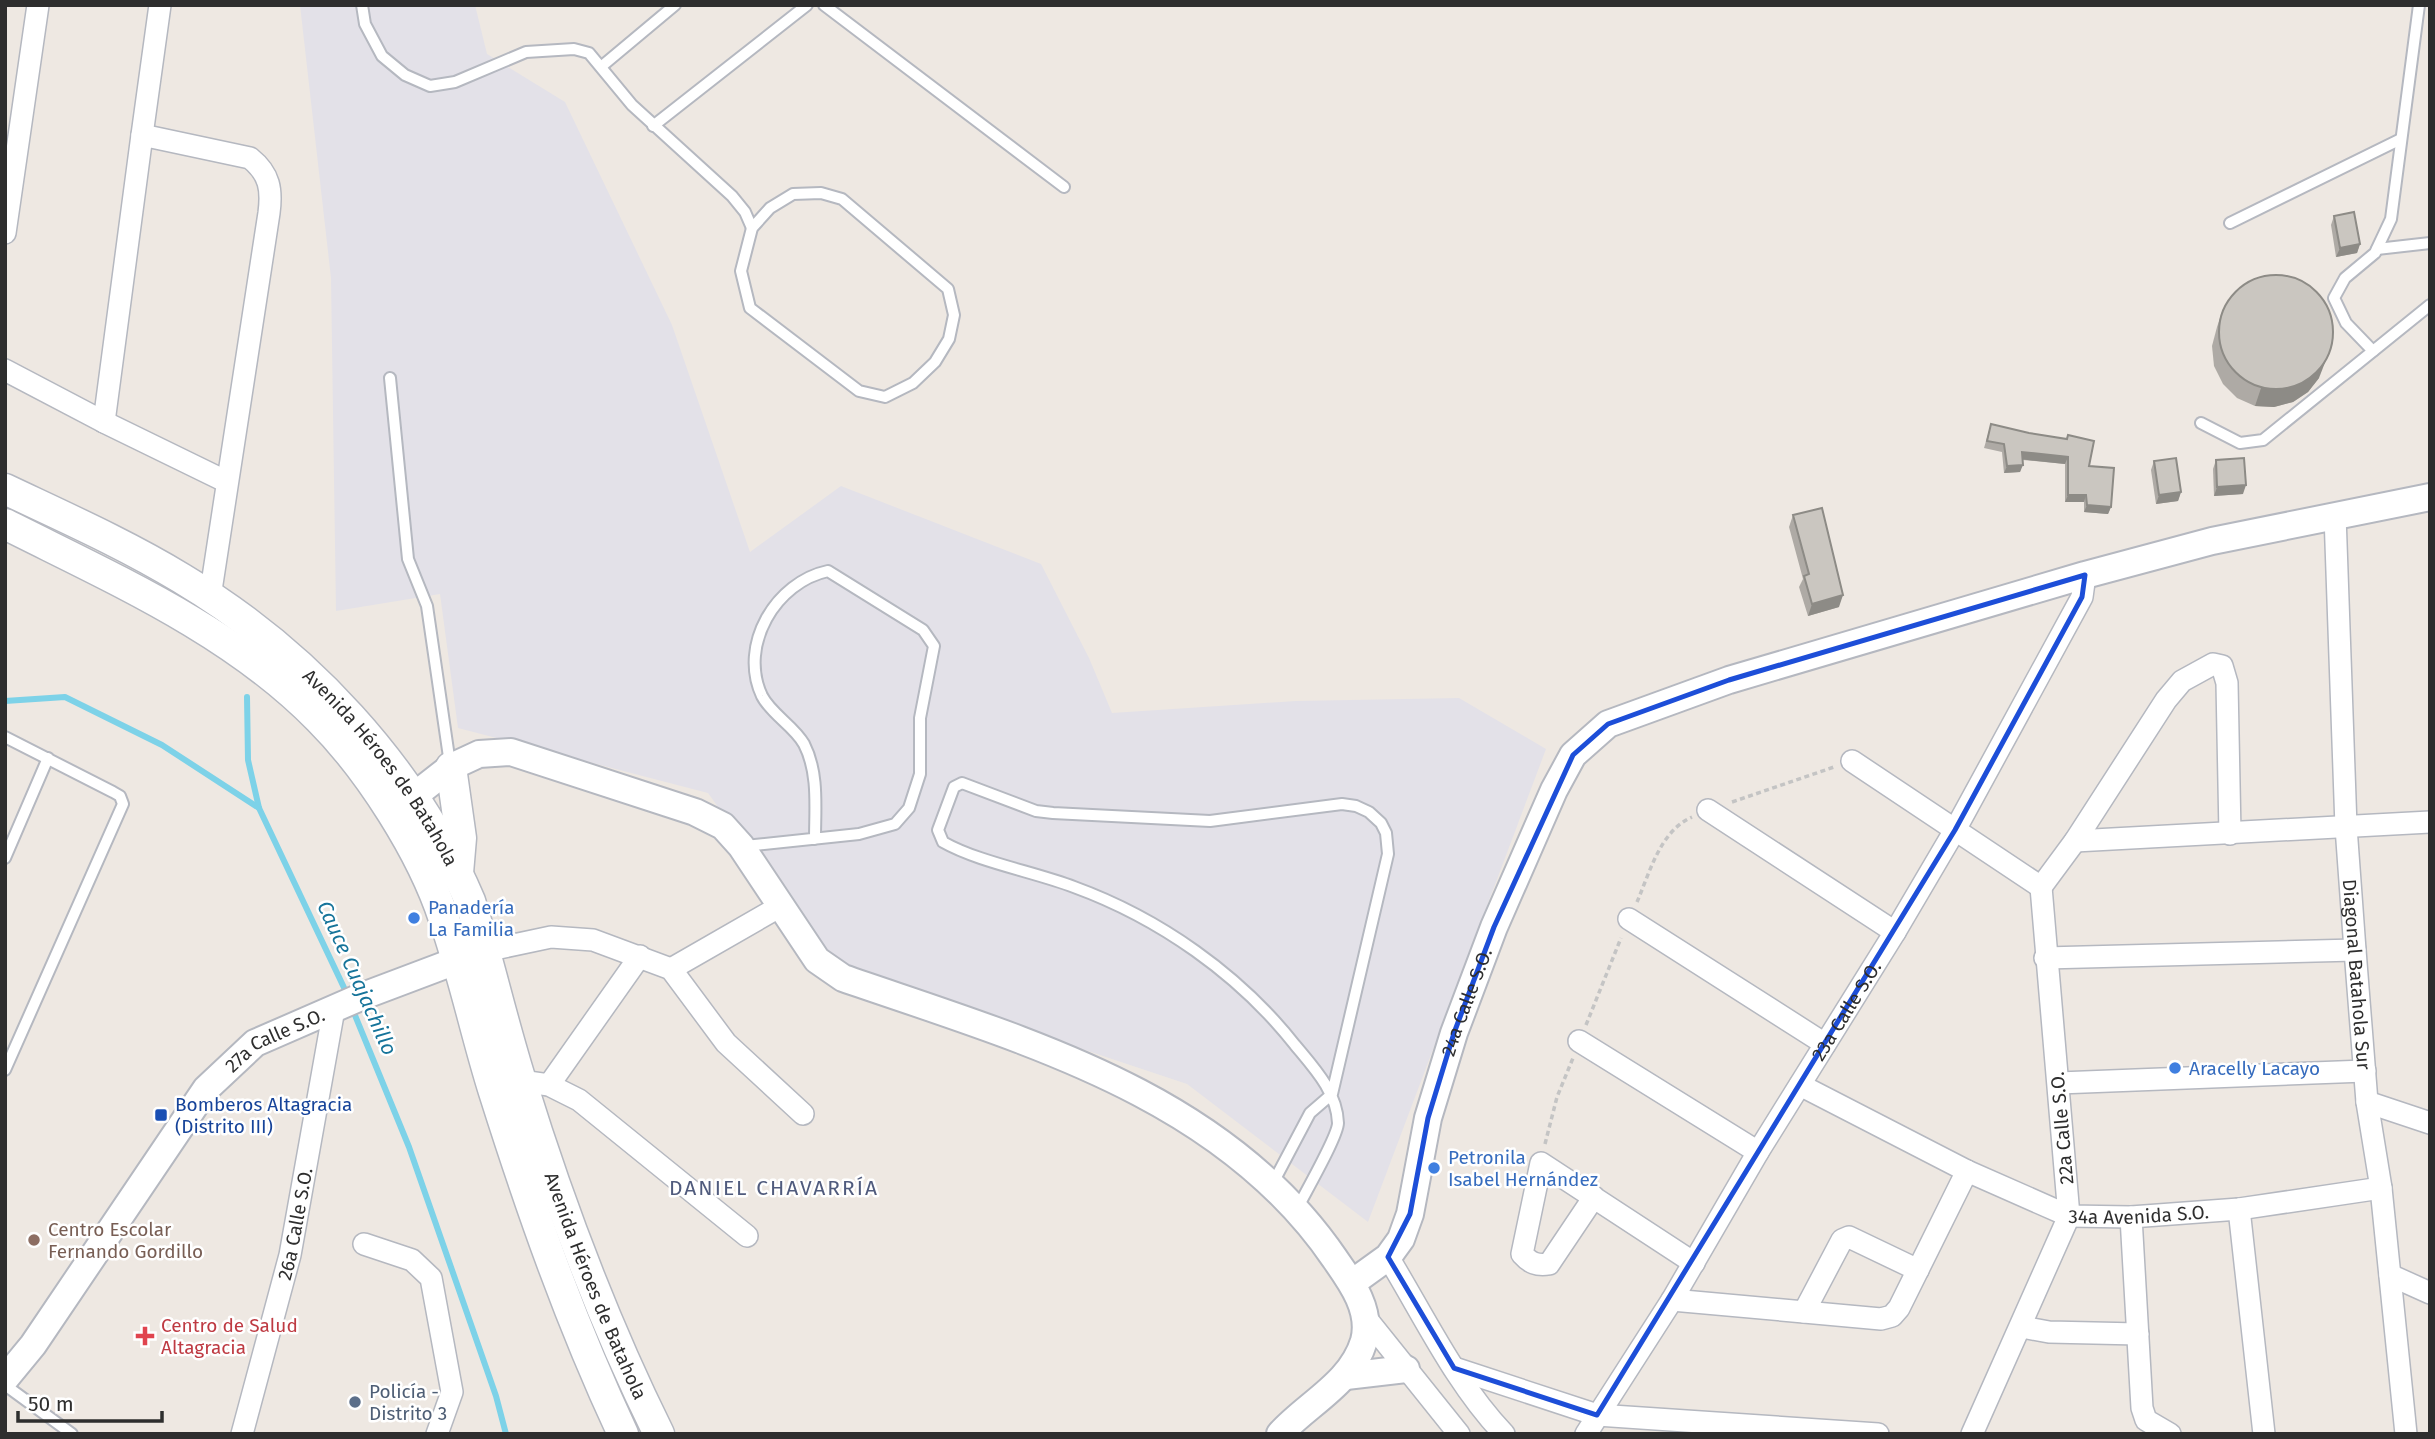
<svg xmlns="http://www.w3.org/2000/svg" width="2435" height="1439" font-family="'Fira Sans',sans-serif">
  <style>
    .industrial { fill: #e3e1e8 }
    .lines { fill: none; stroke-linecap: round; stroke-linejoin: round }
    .stream { stroke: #7dd2e8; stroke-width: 6 }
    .service-casing { stroke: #b5b8c0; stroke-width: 14 }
    .minor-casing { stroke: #b5b8c0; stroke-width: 24 }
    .tertiary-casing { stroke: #b5b8c0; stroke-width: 30 }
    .secondary-casing { stroke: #b5b8c0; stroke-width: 33 }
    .path { stroke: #c4c4c4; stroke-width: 3.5; stroke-dasharray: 5 3.5; stroke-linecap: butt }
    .service { stroke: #fff; stroke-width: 10 }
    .minor { stroke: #fff; stroke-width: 21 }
    .tertiary { stroke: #fff; stroke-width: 26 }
    .secondary { stroke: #fff; stroke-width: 30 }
    .wall { fill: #aeaaa5 }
    .shaded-wall { fill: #8d8b86 }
    .building { fill: #cac6c0; stroke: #8d8b86; stroke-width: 2 }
    .marked { fill: none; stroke: #1d4ed8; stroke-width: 5; stroke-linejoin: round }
    .shop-dot { fill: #3f7fe0; stroke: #fff; stroke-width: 2.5 }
    .transit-dot { fill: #1a4fb4; stroke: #fff; stroke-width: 2.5 }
    .education-dot { fill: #8d6e63; stroke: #fff; stroke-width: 2.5 }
    .health-dot { fill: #e0444e; stroke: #fff; stroke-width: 2.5 }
    .service-dot { fill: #5c6f8a; stroke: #fff; stroke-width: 2.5 }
    .labels { text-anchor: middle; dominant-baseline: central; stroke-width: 5; stroke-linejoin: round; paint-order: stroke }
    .street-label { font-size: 19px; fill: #2e2e2e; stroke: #fff }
    .shop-label { font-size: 19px; fill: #366cbe; stroke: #fff; text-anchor: start }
    .transit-label { font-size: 19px; fill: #164399; stroke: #fff; text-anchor: start }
    .education-label { font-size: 19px; fill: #785e54; stroke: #fff; text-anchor: start }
    .health-label { font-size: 19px; fill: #be3a42; stroke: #fff; text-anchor: start }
    .service-label { font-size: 19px; fill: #4e5e75; stroke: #fff; text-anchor: start }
    .water-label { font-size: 21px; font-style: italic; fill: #16749a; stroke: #fff }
    .neighbourhood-label { font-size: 21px; letter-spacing: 2px; fill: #505b7d; stroke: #fff }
  </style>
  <rect width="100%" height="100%" fill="#eee8e2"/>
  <path class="industrial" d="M300,5h175l12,49 78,48 107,223 78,227 91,-66 200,78 48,94 23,55 184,-12 163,-3 87,51 -178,473 -181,-138 -354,-118 -125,-173 -250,-65 -18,-134 -104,17 -5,-333z"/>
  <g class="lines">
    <g class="stream">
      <path d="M247,697l1,63 11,48 88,186"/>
      <path d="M5,701l60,-4 97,48 97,63"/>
      <path d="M352,1008l57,139 87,249 10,38"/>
    </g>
    <defs>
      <g id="service">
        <path d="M362,5l3,19 17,32 23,19 25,11 25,-4 71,-30 48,-3 15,4 43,52 100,91 13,16 7,16"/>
        <path d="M824,5l240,182"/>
        <path d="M602,66l73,-61"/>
        <path d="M653,126l154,-121"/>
        <path d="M821,193l21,6 106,90 6,26 -5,24 -14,23 -22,21 -28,14 -26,-6 -109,-83 -9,-37 11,-43 18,-20 23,-14z"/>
        <path d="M2230,223l171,-84"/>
        <path d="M2377,249l53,-6"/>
        <path d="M2373,351l-27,-28 -12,-25 11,-20 30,-25 16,-34 28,-214"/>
        <path d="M390,378l18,181 19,47 23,158"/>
        <path d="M2201,423l39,20 23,-3 167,-135"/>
        <path d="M5,737l108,55 7,4 3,8 -118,266"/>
        <path d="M745,846l114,-12 36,-10 14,-16 11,-34v-56l14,-72 -11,-16 -95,-59c-52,11 -90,74 -66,125 9,18 32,30 42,48 15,29 11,64 11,95"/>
        <path d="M5,858l43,-100"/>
        <path d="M1273,1183l37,-70 22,-19 56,-240 -2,-21 -5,-10 -12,-11 -13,-6 -14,-2 -132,17 -157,-8 -17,-2 -74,-28 -8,4 -16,43 5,12c35,20 92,30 131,45 85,31 165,87 221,158 19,23 42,47 43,78 0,13 -33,70 -41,86"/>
        <path d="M5,1385l67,49"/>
      </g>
      <g id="minor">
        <path d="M142,135l18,-130"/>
        <path d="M5,233l33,-228"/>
        <path d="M5,370l99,52 38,-287 108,23c20,16 22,32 19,55l-59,384"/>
        <path d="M104,422l123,60"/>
        <path id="s1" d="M2335,515l11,312 9,123 12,152 14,86 25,246"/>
        <path d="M1852,761l189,126"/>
        <path d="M1708,810l187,122"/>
        <path d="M2075,841l355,-19"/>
        <path d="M2041,887l34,-46 91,-141 16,-19 31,-17 9,2 5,17 3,151"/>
        <path d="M1629,919l196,125"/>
        <path d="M485,951l66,-14 42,3 78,29 55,74 77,71"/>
        <path d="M2045,958l310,-8"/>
        <path d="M671,969l108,-62"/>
        <path d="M1579,1041l179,111"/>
        <path d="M521,1081l28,4 30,15 168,136"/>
        <path d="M2059,1083l306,-12"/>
        <path d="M549,1085l91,-129"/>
        <path id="s2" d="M1800,1085l167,86 102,45 62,1 108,-8 142,-21"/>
        <path d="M2367,1102l63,21"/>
        <path d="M1594,1197l-45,67c-12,2 -19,-1 -27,-10l19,-91 153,100"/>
        <path d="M2239,1209l25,225"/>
        <path d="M2131,1217l11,191 4,12 24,14"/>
        <path d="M364,1244l48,16 19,18 21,114 -15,42"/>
        <path d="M1388,1257c36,59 68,127 116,177"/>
        <path d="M2390,1275l40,18"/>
        <path d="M1672,1300l209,19 11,-3 7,-8 68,-137"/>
        <path d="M1804,1312l38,-72 7,-3 69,33"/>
        <path d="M1366,1318l93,116"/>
        <path d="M2022,1327l27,5 89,2"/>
        <path d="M1454,1368l143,47 281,19"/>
        <path id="s3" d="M242,1434l48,-179 44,-246"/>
        <path id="s4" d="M1586,1434l86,-134 86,-148 137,-220 60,-102 127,-233 3,-22"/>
        <path d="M1972,1434l97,-218 -28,-329"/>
      </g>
      <g id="tertiary">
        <path d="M396,810l55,-43 28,-13 32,-2 184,60 28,14 18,20 76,114 26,18c179,62 380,116 492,281 17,24 37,52 29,82 -13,43 -56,62 -84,93"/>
        <path id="s5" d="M1352,1283l36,-26 13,-18 9,-25 18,-96 26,-85 40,-106 60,-137 19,-35 35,-31 121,-44 356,-105 127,-34 218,-44"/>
        <path d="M1346,1376l60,-7"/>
        <path id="s6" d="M5,1379l28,-34 173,-256 49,-46 108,-47 114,-43"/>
      </g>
      <g id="secondary">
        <path id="s7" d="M5,489c59,28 120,55 176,89 124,74 232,189 289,323 19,60 32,120 51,180 37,120 82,240 138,353"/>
        <path d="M5,524c109,55 228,107 314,195 50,50 103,133 125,200 20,57 32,116 50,173 37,117 77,231 129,342"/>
        <path d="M451,767l10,71 -3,35"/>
      </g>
    </defs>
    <use href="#service" class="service-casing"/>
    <use href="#minor" class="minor-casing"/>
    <use href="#tertiary" class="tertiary-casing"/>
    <use href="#secondary" class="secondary-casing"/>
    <g class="path">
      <path d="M1732,802l102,-35"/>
      <path d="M1637,902c13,-30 23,-71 55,-85"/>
      <path d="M1586,1025l35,-87"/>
      <path d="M1545,1144l12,-47 16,-39"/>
    </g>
    <use href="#service" class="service"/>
    <use href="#minor" class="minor"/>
    <use href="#tertiary" class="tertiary"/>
    <use href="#secondary" class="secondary"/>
  </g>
  <g class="wall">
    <path d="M2334,216l26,28 -3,9 -21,4 -5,-32z"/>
    <path d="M2223,309l96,69 -11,14 -15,10 -19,5 -19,-1 -18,-8 -14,-14 -9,-18 -2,-20 5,-19z"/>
    <path d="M1991,424l98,42 22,41 -3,7 -24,-2v-10h-19v-38l-42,-4 -3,12 -16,1 -2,-21 -18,-4z"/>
    <path d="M2216,460l27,34 -29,2 -1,-27z"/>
    <path d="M2154,461l27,31 -3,9 -22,3 -5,-34z"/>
    <path d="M1793,515l46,92 -31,9 -9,-29 4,-8 -14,-52z"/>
  </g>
  <g class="shaded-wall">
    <path d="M2360,244l-3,9 -21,4 4,-9z"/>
    <path d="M2326,360l-7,18 -11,14 -15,10 -19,5 -19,-1 6,-18z"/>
    <path d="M2022,452l46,5 -3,7 -46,-5z"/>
    <path d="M2023,465l-3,7 -16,1 3,-7z"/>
    <path d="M2246,485l-3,9 -29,2 3,-9z"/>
    <path d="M2181,492l-3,9 -22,3 3,-9z"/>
    <path d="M2068,495h18l-2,7h-19z"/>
    <path d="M2087,505l24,2 -3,7 -24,-2z"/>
    <path d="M1843,595l-4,12 -31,9 4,-12z"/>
  </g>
  <g class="building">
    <path d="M2354,212l6,32 -20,4 -6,-32z"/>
    <circle cx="2276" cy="332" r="57"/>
    <path d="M1991,424l38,9 38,6 1,-4 26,6 -5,25 25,2 -3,39 -24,-2 -1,-10h-18v-38l-46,-5 1,13 -16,1 -3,-22 -17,-3z"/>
    <path d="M2176,458l5,34 -22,3 -5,-34z"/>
    <path d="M2244,458l2,27 -29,2 -1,-27z"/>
    <path d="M1822,508l21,87 -31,9 -8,-28 5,-2 -16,-59z"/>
  </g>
  <path class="marked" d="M2085,575l-3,22 -127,233 -358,585 -143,-47 -66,-111 22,-43 18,-96 26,-85 40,-106 79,-172 35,-31 121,-44z"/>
  <g class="shop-dot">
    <circle cx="414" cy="918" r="7"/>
    <circle cx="2175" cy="1068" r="7"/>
    <circle cx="1434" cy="1168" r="7"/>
  </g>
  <rect class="transit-dot" x="154" y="1108" width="14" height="14" rx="3.5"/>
  <circle class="education-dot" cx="34" cy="1240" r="7"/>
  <path class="health-dot" d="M141.5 1325.5h7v7h7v7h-7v7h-7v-7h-7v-7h7z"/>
  <circle class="service-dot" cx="355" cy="1402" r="7"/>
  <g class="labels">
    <g class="street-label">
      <text stroke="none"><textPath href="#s7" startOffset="476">Avenida Héroes de Batahola</textPath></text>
      <text stroke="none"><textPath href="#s1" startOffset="460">Diagonal Batahola Sur</textPath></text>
      <text stroke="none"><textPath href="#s5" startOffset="313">24a Calle S.O.</textPath></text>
      <text stroke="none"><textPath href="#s4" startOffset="497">23a Calle S.O.</textPath></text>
      <text stroke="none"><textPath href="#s6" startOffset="439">27a Calle S.O.</textPath></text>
      <text transform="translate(2062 1128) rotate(-95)">22a Calle S.O.</text>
      <text stroke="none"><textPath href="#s2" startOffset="369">34a Avenida S.O.</textPath></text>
      <text stroke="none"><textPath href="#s3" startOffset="217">26a Calle S.O.</textPath></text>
      <text stroke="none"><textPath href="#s7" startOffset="1043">Avenida Héroes de Batahola</textPath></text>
    </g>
    <g class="shop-label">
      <text x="428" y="907">Panadería<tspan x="428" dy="22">La Familia</tspan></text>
      <text x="2189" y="1068">Aracelly Lacayo</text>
      <text x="1448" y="1157">Petronila<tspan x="1448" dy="22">Isabel Hernández</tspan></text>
    </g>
    <g class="transit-label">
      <text x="175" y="1104">Bomberos Altagracia<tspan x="175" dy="22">(Distrito III)</tspan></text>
    </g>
    <g class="education-label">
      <text x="48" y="1229">Centro Escolar<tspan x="48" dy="22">Fernando Gordillo</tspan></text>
    </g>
    <g class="health-label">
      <text x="161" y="1325">Centro de Salud<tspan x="161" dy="22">Altagracia</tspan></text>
    </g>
    <g class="service-label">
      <text x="369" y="1391">Policía -<tspan x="369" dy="22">Distrito 3</tspan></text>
    </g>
    <g class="water-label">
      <text transform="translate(357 978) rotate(66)">Cauce Cuajachillo</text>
    </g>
    <g class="neighbourhood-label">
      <text x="774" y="1188">DANIEL CHAVARRÍA</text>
    </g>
  </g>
  <rect width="2435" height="1439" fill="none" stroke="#2e2e2e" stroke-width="14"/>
  <path d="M18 1411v10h144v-10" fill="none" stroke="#2e2e2e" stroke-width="3.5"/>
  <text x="28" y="1411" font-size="21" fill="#2e2e2e" stroke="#ffffff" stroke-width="5" paint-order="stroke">50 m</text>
</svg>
